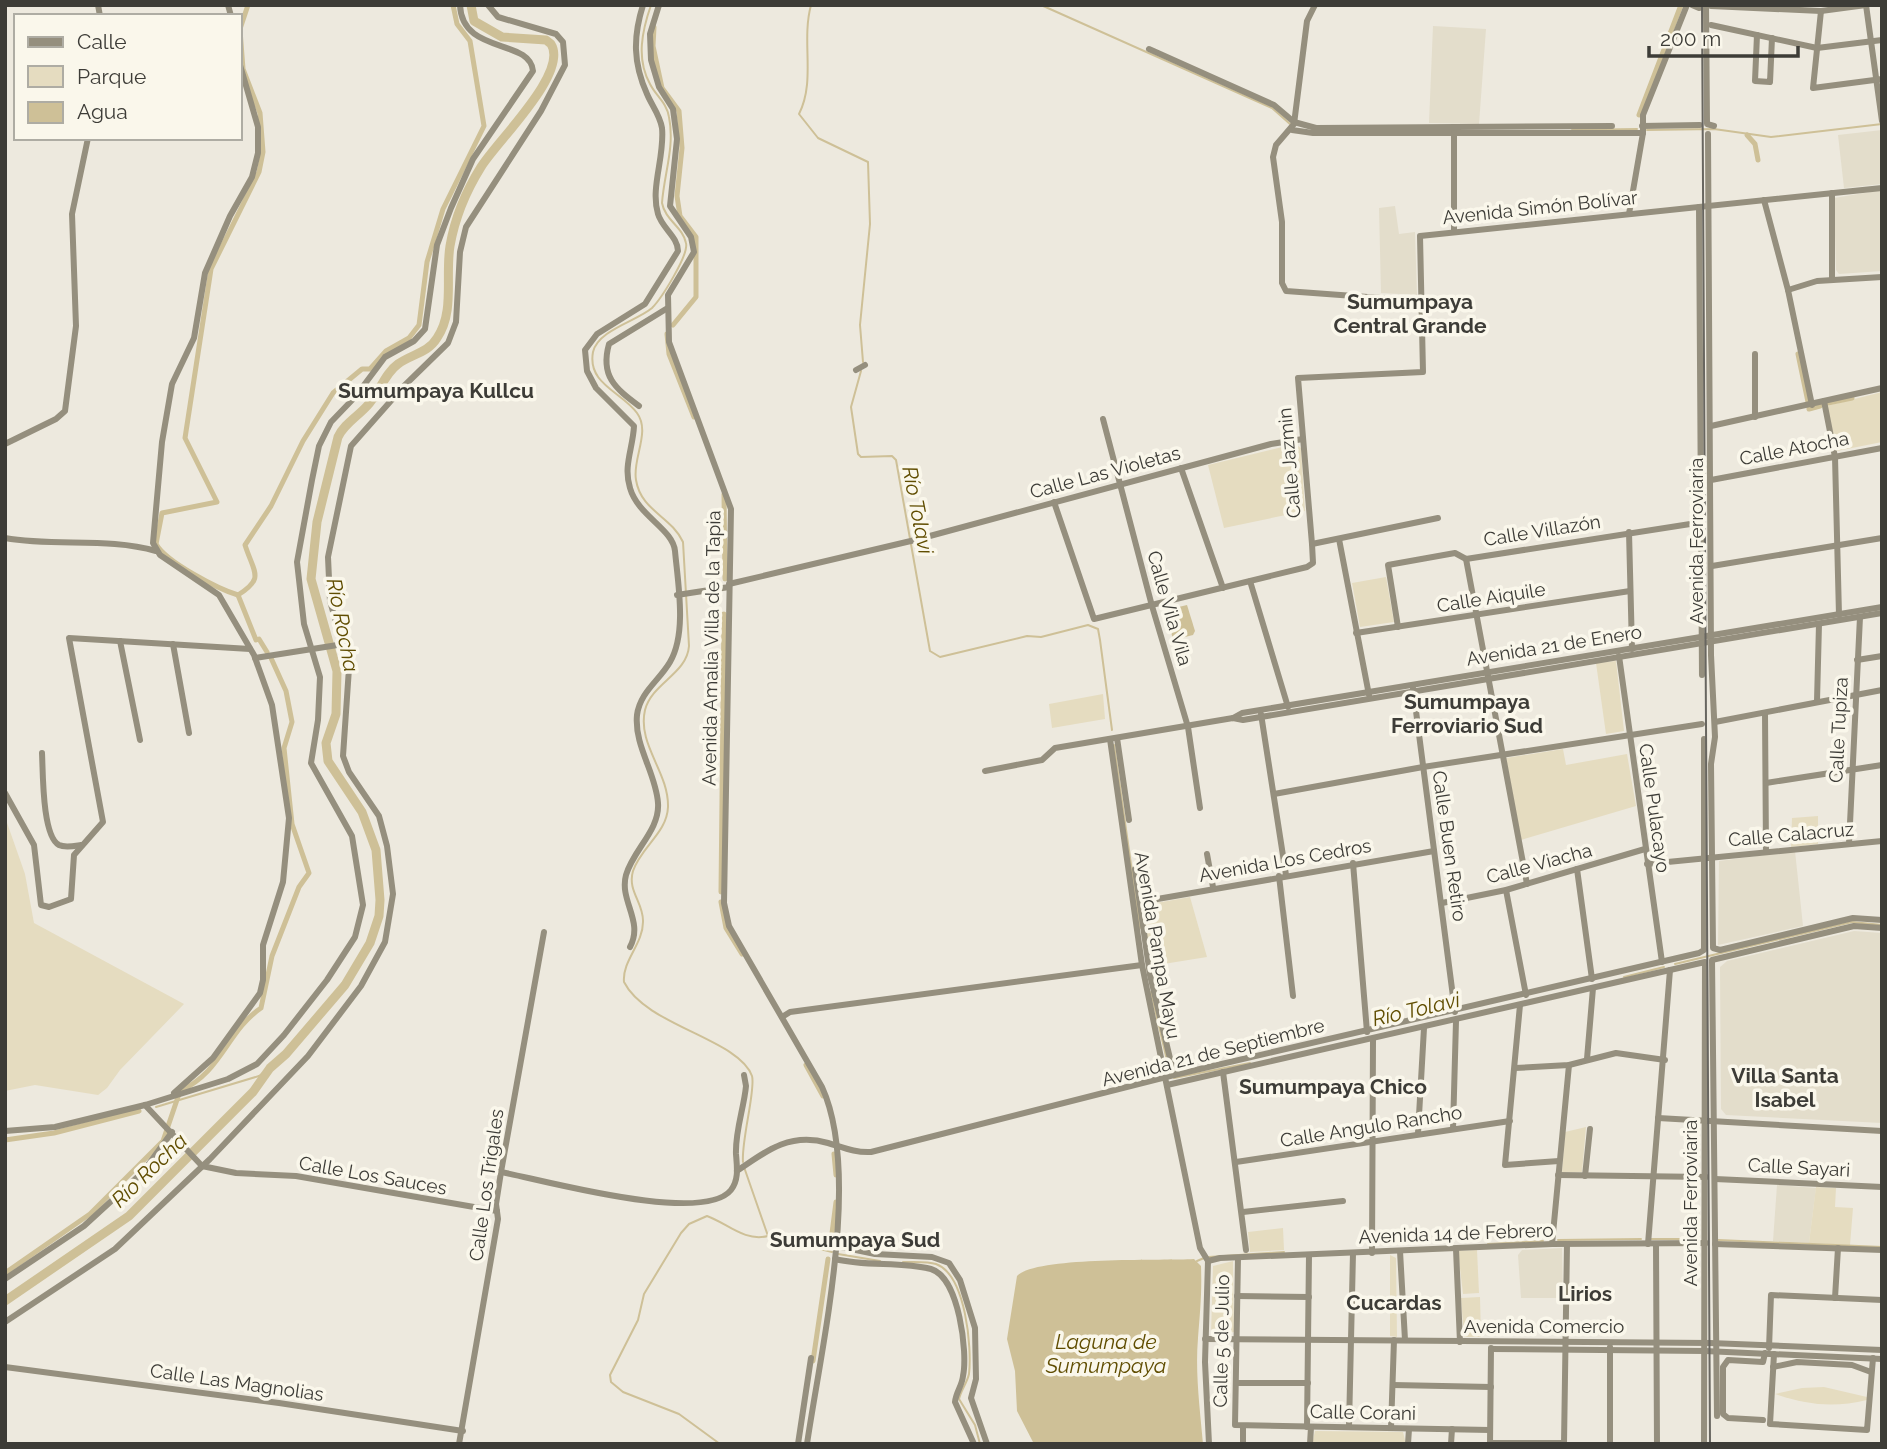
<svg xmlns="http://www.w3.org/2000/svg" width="1887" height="1449" font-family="Raleway,sans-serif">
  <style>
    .built { fill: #e3ddcb }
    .green { fill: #e5dcc0 }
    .water { fill: #cec097 }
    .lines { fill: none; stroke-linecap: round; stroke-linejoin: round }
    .stream { stroke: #cec097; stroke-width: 2 }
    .canal { stroke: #cec097; stroke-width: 5 }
    .river { stroke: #cec097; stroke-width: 9 }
    .minor { stroke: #958f7e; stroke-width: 6 }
    .tram { stroke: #686660; stroke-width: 2 }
    .labels { text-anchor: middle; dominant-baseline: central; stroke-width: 7; stroke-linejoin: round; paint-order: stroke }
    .street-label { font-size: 19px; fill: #3d3c37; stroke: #faf7eb }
    .neighbourhood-label { font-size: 21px; font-weight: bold; fill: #3d3c37; stroke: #faf7eb }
    .water-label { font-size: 21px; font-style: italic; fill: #604d01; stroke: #faf7eb }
  </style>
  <rect width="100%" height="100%" fill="#ede9de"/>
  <g class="built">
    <path d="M1433,26l53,3 -7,95 -50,-1z"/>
    <path d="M1882,130v54l-38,4 -6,-53z"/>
    <path d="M1882,190v81l-43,3 -3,-4 -2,-72z"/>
    <path d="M1395,206l4,28 16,-2 2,63 -36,-2 -2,-85z"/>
    <path d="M1795,851l8,75 -85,19 1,-84z"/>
    <path d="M1854,931l28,2v190l-156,-8 -5,-6 -1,-142 7,-6z"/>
    <path d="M1777,1185l39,3 -7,55 -36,-2z"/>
    <path d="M1562,1248l1,50h-42l-3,-43 4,-5z"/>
  </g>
  <g class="green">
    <path d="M1882,392v50l-45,9 -10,-45z"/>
    <path d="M1295,444l6,4 4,63 -81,17 -16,-63z"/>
    <path d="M1386,577l8,45 -34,5 -8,-44z"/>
    <path d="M1616,661l8,70 -18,3 -10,-71z"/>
    <path d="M1103,694l2,25 -53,9 -3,-24z"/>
    <path d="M1563,749l3,16 61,-11 9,52 -115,34 -15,-82z"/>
    <path d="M1818,816v28l-27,3 1,-29z"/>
    <path d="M5,817l20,57 9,49 150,81 -64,66 -13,18 -9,7 -63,-10 -30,6z"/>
    <path d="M1190,897l17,60 -56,9 -8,-54 2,-7z"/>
    <path d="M1586,1127l-4,45h-20l3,-40z"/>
    <path d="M1816,1187l20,1 -1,19 18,1 -3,37 -41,-2z"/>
    <path d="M1283,1228l1,22 -34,2 -2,-20z"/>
    <path d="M1477,1250l2,43 -16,1 -5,-43z"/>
    <path d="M1390,1255l6,3 1,79 -7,-1z"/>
    <path d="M1233,1261l1,71 -23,3 2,-69z"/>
    <path d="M1480,1297l1,40h-17l-3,-39z"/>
    <path d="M1824,1387l43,10v3c-33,8 -60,5 -92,-6l27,-6z"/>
    <path d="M1315,1431l88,1 3,12h-94z"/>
  </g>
  <g class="water">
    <path d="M1187,605l8,26 -2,4 -20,5 -7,-30z"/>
    <path d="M1194,1259l7,7c1,27 -1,46 -3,72 -3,35 2,71 5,106h-169l-17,-33 -2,-40 -8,-32 10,-63c19,-20 144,-15 177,-17z"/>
  </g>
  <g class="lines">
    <g class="stream">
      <path d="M651,5c-9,26 -15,54 -1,79 6,12 17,19 19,33 6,30 -5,57 -7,86 3,17 21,24 24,40 3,12 -25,56 -34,65 -15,13 -54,22 -59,44 -6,32 29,40 44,61 14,19 -5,46 -1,67 5,31 35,36 47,62l6,104c-2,28 -37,37 -44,64 -8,35 24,62 23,97 -1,26 -27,40 -35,64 -6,20 11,32 10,51 0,22 -21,39 -19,60 22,44 115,57 128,94 4,13 -11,65 -9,86"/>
      <path d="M811,5c-10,37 5,75 -12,109l19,24 50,24 2,62 -10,101 3,37"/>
      <path d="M1041,5l231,103 18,16"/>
      <path d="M1572,130l65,-1"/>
      <path d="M1647,130l67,-1 57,8 111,-13"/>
      <path d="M861,371l-10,36 7,47 3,3 31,-1 4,4 34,191 10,6 87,-21 14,1 47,-12 10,4 2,11 12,90"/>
      <path d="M1114,745l26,183"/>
      <path d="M1675,964l177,-42 30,3"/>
      <path d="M1624,977l40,-10"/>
      <path d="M1151,992l19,81"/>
      <path d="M1174,1078l76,-15"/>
      <path d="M156,1107l103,-31 11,-8"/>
      <path d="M744,1167l24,69"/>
      <path d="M1651,1239h43"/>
      <path d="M1558,1240l83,-1"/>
      <path d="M1718,1240l164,7"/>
      <path d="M1488,1244l55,-3"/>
      <path d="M838,1254l42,7"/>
      <path d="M1209,1257l75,-5"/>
      <path d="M1197,1261l7,-3"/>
      <path d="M903,1262c10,0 24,-1 33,2 30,11 36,84 33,110 -2,9 -8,16 -10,25l16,26 5,19"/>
      <path d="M720,1444l-41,-30 -56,-22 -12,-10 -1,-7 28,-55 6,-26 37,-61 8,-9 18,-8c20,7 37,26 61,20l64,16"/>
    </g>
    <g class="canal">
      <path d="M654,27l-1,19 9,42 17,23 3,37 -5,48 3,20 16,21v60l-23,28"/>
      <path d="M240,29l8,-24"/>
      <path d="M1639,115l42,-110"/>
      <path d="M1747,135l8,9 3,16"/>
      <path d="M667,334l2,20 25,63"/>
      <path d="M1798,354l10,48"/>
      <path d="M1828,403l24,-5"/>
      <path d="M1809,409l11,-3"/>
      <path d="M724,494l1,85"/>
      <path d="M238,595c-20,-6 -72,-33 -82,-51l6,-31 55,-11 -32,-64 26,-169 48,-97 4,-20 -3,-39 -17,-44 -3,-39"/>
      <path d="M267,652l-8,-13 -3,1 -18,-45c27,-17 16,-22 7,-50l26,-39 32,-65 30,-48 29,-24h8l16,-18 23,-13 10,-13 8,-63 16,-53 41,-83 -14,-85 -13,-17 -4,-19"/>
      <path d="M721,892l3,-278"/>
      <path d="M721,902l5,26 16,26"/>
      <path d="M806,1065l17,31"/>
      <path d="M5,1140l49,-7 85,-22"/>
      <path d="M834,1154l2,21"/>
      <path d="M831,1241l5,-39"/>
      <path d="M5,1273l85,-59 73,-73 17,-50c42,-19 47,-60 81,-83l11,-52 27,-69 10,-14 -17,-49 -8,-76 8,-26 -6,-31 -15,-33"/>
      <path d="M813,1361l15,-102"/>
    </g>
    <path class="river" d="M5,1301l124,-85 124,-124 17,-24 16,-14 59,-69 25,-42 9,-27 1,-16 -4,-50 -14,-38 -34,-51 -2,-18 10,-29 1,-43 -26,-92 6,-57 21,-85c6,-13 19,-20 29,-31 12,-12 17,-32 31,-42 14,-10 30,-11 39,-26 18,-26 8,-62 13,-92 5,-29 16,-55 31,-79 16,-26 88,-94 70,-123l-5,-4 -44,-3 -28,-16 -3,-16"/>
    <g class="minor">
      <path d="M98,5l2,11"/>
      <path d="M228,5l3,11"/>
      <path d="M659,5l-9,29 1,26 8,27 14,22 4,30 -7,67 21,31 3,15 -26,43 1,47 62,167 -7,394 5,23 93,161c40,88 -1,261 -15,357"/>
      <path d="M1315,5l-8,16 -13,103 -18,21 -3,12 9,65v61l4,8 136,10"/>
      <path d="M1692,5l7,3"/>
      <path d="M1706,5l1,119 7,2"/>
      <path d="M1866,5l16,116"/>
      <path d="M1711,6l110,5 45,-6"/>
      <path d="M1821,11l-8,77 69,-9"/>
      <path d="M1711,25l106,23 65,-8"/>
      <path d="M1757,35l-2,46 15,1 2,-44"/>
      <path d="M1149,49l125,56 20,17 22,6 296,-2"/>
      <path d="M1642,126l58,-1"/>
      <path d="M1292,130l21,3h330"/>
      <path d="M1454,133v99"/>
      <path d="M1708,134l3,521 4,82 -4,27 2,184 7,2 133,-32 29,2"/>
      <path d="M1832,193v87"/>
      <path d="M1764,200l24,90 24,115"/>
      <path d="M1699,207l3,468"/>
      <path d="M1629,214l14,-81v-18l44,-110"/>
      <path d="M1788,290l29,-9 65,-4"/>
      <path d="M1755,354v63"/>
      <path d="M856,370l9,-5"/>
      <path d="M1824,401l11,56 4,158"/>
      <path d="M639,406c-24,-18 -39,-30 -30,-62l57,-35"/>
      <path d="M1103,419l49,187 36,121 12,81"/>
      <path d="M1711,426l171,-38"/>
      <path d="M5,444l51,-25 9,-8 11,-85 -4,-112 16,-76"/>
      <path d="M1181,468l42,120"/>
      <path d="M1711,480l171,-32"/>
      <path d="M1054,502l40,117 213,-52 6,-4 -1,-19 -14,-166 125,-6 -3,-136 462,-48"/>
      <path d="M1629,532l3,117"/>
      <path d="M5,538c50,9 103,-1 151,13"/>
      <path d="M1339,539l30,156"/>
      <path d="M1312,544l126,-26"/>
      <path d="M1466,559l61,325"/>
      <path d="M1712,566l170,-28"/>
      <path d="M1250,581l38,126"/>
      <path d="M729,584l186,-44 356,-96 32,-5"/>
      <path d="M677,595l52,-8"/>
      <path d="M1398,627l-10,-62 67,-12 11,6 237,-37"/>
      <path d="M1356,633l274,-42"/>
      <path d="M120,641l20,99"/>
      <path d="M173,644l16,89"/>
      <path d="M1619,656l43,306"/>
      <path d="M255,658l89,-14"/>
      <path d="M1857,660l25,-4"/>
      <path d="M1413,688l42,324"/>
      <path d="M1817,701l2,-77"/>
      <path d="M1765,713l1,139"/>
      <path d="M1261,714l25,161"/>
      <path d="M1233,718l9,-5 640,-106"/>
      <path d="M1715,722l167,-32"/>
      <path d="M1117,738l12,82"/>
      <path d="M1110,739l32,226 58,283 8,13 -3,101 4,82"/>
      <path d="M42,753c1,18 0,83 17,92 6,3 15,1 22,0"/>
      <path d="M985,771l57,-11 13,-12 178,-30 10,2 639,-107"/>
      <path d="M1766,783l116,-18"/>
      <path d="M5,793l29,52 7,60 8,2 22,-8 3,-44 29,-33 -34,-184 181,11"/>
      <path d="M1274,794l149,-27 279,-43"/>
      <path d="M1849,844l11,-227"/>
      <path d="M1207,854l6,33"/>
      <path d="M1353,863l14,169"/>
      <path d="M1647,864l235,-23"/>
      <path d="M1135,869l15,106 24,100"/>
      <path d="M1577,869l15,110"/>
      <path d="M1279,876l14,120"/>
      <path d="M1506,890l20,105"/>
      <path d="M1140,902l294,-51"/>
      <path d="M1442,903l64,-13 139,-41"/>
      <path d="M630,947c14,-26 -11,-46 -4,-72 7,-25 34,-45 32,-72 -2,-30 -24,-57 -21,-88 3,-23 22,-34 33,-53 17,-29 8,-78 5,-111 -2,-22 -37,-35 -45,-63 -7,-22 3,-40 4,-62l-38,-38 -9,-17 -2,-21 12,-16 48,-30 33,-53c0,-14 -16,-23 -20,-37 -8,-26 7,-58 4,-86 -2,-13 -10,-22 -15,-34 -14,-31 -14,-57 -4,-89"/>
      <path d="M1520,1005l-15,160 54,-4"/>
      <path d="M782,1017l8,-5 352,-47"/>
      <path d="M1587,1059l6,-71"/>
      <path d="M1515,1068l54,-3 47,-12 49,7"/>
      <path d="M1223,1072l23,178"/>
      <path d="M1167,1085l538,-123 -1,482"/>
      <path d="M174,1093l39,-35 47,-65 3,-13v-35l20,-63 6,-64 -17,-113 -18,-50 -35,-60 -59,-40 -7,-12 9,-101 10,-58 22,-46 11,-65 25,-57 22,-39 6,-24v-26l-18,-62"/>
      <path d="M145,1105l57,61 34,7 60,3 201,35"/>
      <path d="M1658,1118l224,13"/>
      <path d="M1453,1129l3,-108"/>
      <path d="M5,1131l50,-4 90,-22 83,-26 29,-15 27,-29 43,-55 28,-43 8,-32 -11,-69 -41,-73 7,-43 2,-43 -16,-53 -7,-62 15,-82 7,-34 12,-24 24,-25 30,-40 29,-16 11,-12 12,-84 14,-37 22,-49 60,-88c-3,-33 -71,-16 -73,-66"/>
      <path d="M1418,1133l6,-105"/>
      <path d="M1236,1162l274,-41"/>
      <path d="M737,1171c30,-21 54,-39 91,-28 14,4 27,10 43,9l303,-77 525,-122 5,-3v-211"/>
      <path d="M501,1172c42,8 202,53 230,18 8,-10 6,-23 5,-36 -1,-23 8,-46 10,-68l-2,-11"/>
      <path d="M1558,1175l148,2"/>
      <path d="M1585,1176l5,-47"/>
      <path d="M1715,1179l167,8"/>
      <path d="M1243,1212l100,-11"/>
      <path d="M1552,1244l17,-179"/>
      <path d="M1648,1244l22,-274"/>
      <path d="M1656,1244l1,200"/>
      <path d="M1715,1244l167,6"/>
      <path d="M837,1246l38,8 57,3 17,6 11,17 15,48 1,51 -5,19 16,46"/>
      <path d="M1456,1249l4,93"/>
      <path d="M1400,1251l5,89"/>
      <path d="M1372,1253l1,-213"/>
      <path d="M1238,1258l-3,167 255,5"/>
      <path d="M835,1259c32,8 65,2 96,10 28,8 37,84 32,107 -1,10 -7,16 -8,26l19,42"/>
      <path d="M1208,1261l12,-3 332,-14 154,-1"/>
      <path d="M5,1279l79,-53 59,-54 29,-40"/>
      <path d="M1237,1296l72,1"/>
      <path d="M1835,1298l3,-50"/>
      <path d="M5,1322l110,-73 95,-90 98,-103 53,-70 24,-44 8,-48 -6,-48 -8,-30 -30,-44 -6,-16 6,-88 -19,-67 -2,-44 23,-111 53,-60 44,-43 8,-21 4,-70 6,-25 75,-116 24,-46 -2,-23 -7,-8 -58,-17 -10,-12"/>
      <path d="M1205,1339l505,4 172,7"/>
      <path d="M1610,1347v97"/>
      <path d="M1769,1348l2,-53 111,5"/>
      <path d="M1491,1349l214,2 177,8"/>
      <path d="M1774,1354l-4,70 97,6 6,-72"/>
      <path d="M5,1367l274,36 184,28"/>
      <path d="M1773,1367l24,-5 55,3 19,7"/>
      <path d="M1236,1383h72"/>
      <path d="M1393,1385l98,2"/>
      <path d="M1717,1416l-5,-456 142,-34 28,2"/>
      <path d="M1763,1420l-35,-2 -5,-4v-47l5,-7 35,2 2,-9"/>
      <path d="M1307,1427l2,-172"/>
      <path d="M1349,1427l4,-174"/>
      <path d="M1391,1428l3,-88"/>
      <path d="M1490,1443h74"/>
      <path d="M459,1444l39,-225 -2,-15 5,-32 43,-240"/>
      <path d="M798,1444l13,-86"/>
      <path d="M1243,1444v-18"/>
      <path d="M1310,1444l1,-17"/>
      <path d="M1408,1444l1,-15"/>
      <path d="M1451,1444l1,-15"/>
      <path d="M1490,1444l1,-96"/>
      <path d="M1564,1444l3,-200"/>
    </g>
    <path class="tram" d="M1702,5l8,1439"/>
  </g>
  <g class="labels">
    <g class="street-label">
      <text transform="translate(1540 207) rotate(-6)">Avenida Simón Bolívar</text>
      <text transform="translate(1794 448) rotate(-11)">Calle Atocha</text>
      <text transform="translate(1289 463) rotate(-95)">Calle Jazmin</text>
      <text transform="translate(1105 472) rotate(-15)">Calle Las Violetas</text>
      <text transform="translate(1542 530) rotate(-9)">Calle Villazón</text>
      <text transform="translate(1696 541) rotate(-90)">Avenida Ferroviaria</text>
      <text transform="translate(1491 597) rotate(-9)">Calle Aiquile</text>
      <text transform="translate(1170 608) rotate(74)">Calle Vila Vila</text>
      <text transform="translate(1554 645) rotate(-9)">Avenida 21 de Enero</text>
      <text transform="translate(711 648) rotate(-89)">Avenida Amalia Villa de la Tapia</text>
      <text transform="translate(1838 730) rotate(-87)">Calle Tupiza</text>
      <text transform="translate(1655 808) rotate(82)">Calle Pulacayo</text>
      <text transform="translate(1791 834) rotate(-5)">Calle Calacruz</text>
      <text transform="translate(1450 846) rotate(82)">Calle Buen Retiro</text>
      <text transform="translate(1285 860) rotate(-10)">Avenida Los Cedros</text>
      <text transform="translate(1539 863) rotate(-15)">Calle Viacha</text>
      <text transform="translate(1158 945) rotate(80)">Avenida Pampa Mayu</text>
      <text transform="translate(1213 1052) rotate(-14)">Avenida 21 de Septiembre</text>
      <text transform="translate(1371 1126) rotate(-9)">Calle Angulo Rancho</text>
      <text transform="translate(1799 1167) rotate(3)">Calle Sayari</text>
      <text transform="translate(373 1175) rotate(10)">Calle Los Sauces</text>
      <text transform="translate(486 1185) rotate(-82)">Calle Los Trigales</text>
      <text transform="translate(1690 1203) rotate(-90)">Avenida Ferroviaria</text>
      <text transform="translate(1456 1233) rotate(-2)">Avenida 14 de Febrero</text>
      <text x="1544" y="1326">Avenida Comercio</text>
      <text transform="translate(1221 1341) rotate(-89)">Calle 5 de Julio</text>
      <text transform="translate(237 1382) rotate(8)">Calle Las Magnolias</text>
      <text transform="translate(1363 1412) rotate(1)">Calle Corani</text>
    </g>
    <g class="neighbourhood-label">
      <text x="1410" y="301">Sumumpaya<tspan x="1410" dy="24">Central Grande</tspan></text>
      <text x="436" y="390">Sumumpaya Kullcu</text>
      <text x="1467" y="701">Sumumpaya<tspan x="1467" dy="24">Ferroviario Sud</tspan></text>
      <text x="1785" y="1075">Villa Santa<tspan x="1785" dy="24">Isabel</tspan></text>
      <text x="1333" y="1086">Sumumpaya Chico</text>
      <text x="855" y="1239">Sumumpaya Sud</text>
      <text x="1585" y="1293">Lirios</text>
      <text x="1394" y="1302">Cucardas</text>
    </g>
    <g class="water-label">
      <text transform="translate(918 510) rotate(79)">Río Tolavi</text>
      <text transform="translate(343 625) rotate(79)">Río Rocha</text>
      <text transform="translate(1416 1009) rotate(-13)">Río Tolavi</text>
      <text transform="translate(149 1170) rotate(-44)">Río Rocha</text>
      <text x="1106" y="1341">Laguna de<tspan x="1106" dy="24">Sumumpaya</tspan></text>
    </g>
  </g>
  <rect width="1887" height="1449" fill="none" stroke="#3d3c37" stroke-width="14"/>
  <rect x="14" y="14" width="228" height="126" fill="#faf7eb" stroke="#aeaca3" stroke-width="2"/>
  <rect x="28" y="37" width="35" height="10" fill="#958f7e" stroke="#aeaca3" stroke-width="2"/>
  <text x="77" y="49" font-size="21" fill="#3d3c37">Calle</text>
  <rect x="28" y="66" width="35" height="21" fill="#e5dcc0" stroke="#aeaca3" stroke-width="2"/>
  <text x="77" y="84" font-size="21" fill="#3d3c37">Parque</text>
  <rect x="28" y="102" width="35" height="21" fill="#cec097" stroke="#aeaca3" stroke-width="2"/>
  <text x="77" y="119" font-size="21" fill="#3d3c37">Agua</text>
  <path d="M1649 46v10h149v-10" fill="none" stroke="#3d3c37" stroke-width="3.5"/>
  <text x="1660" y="46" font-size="21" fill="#3d3c37" stroke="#faf7eb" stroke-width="5" paint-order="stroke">200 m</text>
</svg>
